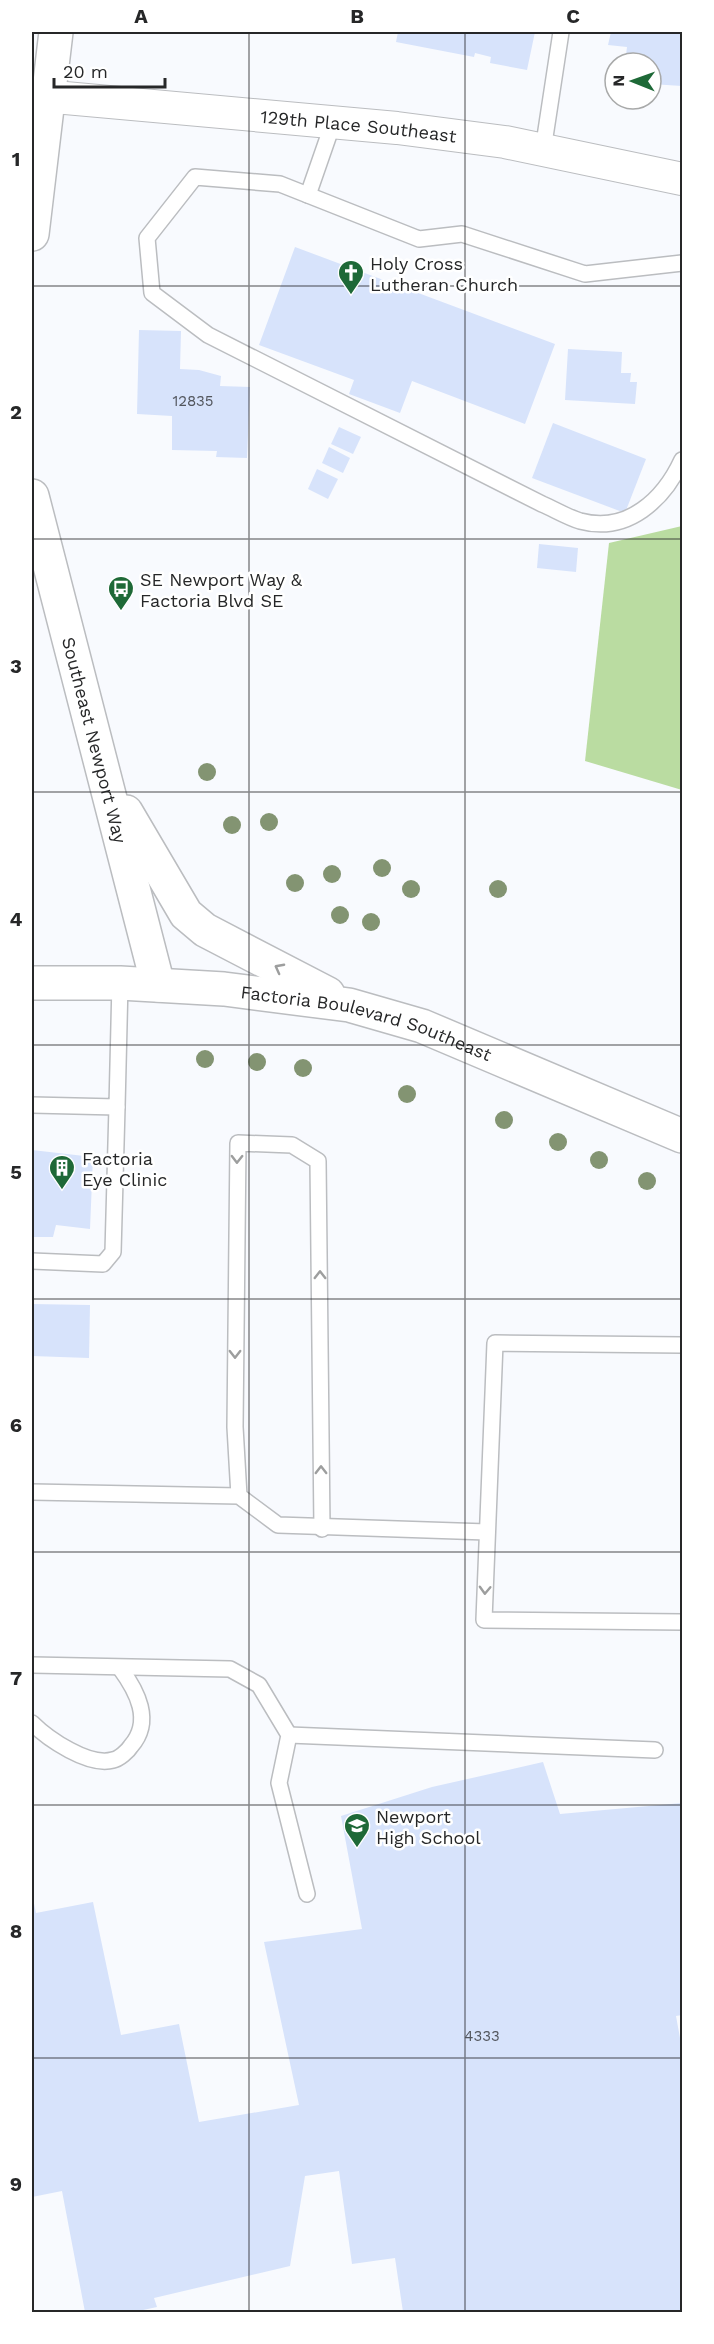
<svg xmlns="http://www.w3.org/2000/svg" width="714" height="2344" font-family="'Work Sans',sans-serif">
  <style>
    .green { fill: #badca1 }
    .building { fill: #d7e3fb }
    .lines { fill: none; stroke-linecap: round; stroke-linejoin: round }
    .service-casing { stroke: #bbbdc0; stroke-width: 18 }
    .minor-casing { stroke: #bbbdc0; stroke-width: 34 }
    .secondary-casing { stroke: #bbbdc0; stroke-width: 36 }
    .service { stroke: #fff; stroke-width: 15 }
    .minor { stroke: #fff; stroke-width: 32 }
    .secondary { stroke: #fff; stroke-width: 33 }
    .tree { fill: #839472 }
    .oneway { stroke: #9d9e9e }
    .grid { fill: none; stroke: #262728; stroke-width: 1.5; stroke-opacity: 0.55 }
    .labels { text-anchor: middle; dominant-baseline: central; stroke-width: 5; stroke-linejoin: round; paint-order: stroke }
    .number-label { font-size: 15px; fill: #52565d }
    .street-label { font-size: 18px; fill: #262728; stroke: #fff }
    .poi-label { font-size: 18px; fill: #262728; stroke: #fff; text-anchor: start }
    .neatline { fill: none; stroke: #262728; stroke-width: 2 }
    .grid-label { font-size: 20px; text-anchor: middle; font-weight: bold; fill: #262728 }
  </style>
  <rect width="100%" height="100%" fill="#f8fafe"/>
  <path class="green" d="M682,526v264l-97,-29 24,-218z"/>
  <g class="building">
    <path d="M398,32h137l-8,38 -37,-7 1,-6 -16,-4 -1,4 -78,-15z"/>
    <path d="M611,32h71v54l-31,-2v-21h-26l2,-16 -19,-2z"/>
    <path d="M295,247l260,97 -30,80 -113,-43 -12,32 -51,-19 5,-14 -95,-35z"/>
    <path d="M139,330l42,1 -1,38 19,1 22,6 -1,10 30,1 -3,71 -31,-1 1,-6 -45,-1v-34l-35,-2z"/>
    <path d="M568,349l54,3 -1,21h10l-1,9h7l-2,22 -70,-4z"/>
    <path d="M553,423l93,36 -21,54 -93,-35z"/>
    <path d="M339,427l22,10 -8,17 -22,-10z"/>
    <path d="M329,447l21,11 -7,15 -21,-10z"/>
    <path d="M317,469l21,10 -10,20 -20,-10z"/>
    <path d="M539,544l39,4 -2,24 -39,-4z"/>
    <path d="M32,1150l61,7 -3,72 -34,-4 -3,12h-21z"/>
    <path d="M32,1304l58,1 -1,53 -57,-2z"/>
    <path d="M543,1762l17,52 122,-11v212l-6,1 4,22h2v274h-279l-8,-54 -43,6 -13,-93 -34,5 -15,90 -136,32 3,9 -23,5h-49l-23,-121 -30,6v-303l4,19 57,-11 28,133 58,-11 20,98 100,-17 -35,-163 98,-13 -21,-113 91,-29z"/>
  </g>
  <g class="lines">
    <defs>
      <g id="service">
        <path d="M543,150l18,-118"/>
        <path d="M308,195l25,-72"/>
        <path d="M682,263l-97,11 -123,-40 -43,5 -139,-55 -85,-7 -48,61 5,55 56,42 334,169c12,5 25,13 38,17 48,13 84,-22 102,-61"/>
        <path d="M32,1105l85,2 3,-124"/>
        <path d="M32,1261l71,3 10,-12 4,-145"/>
        <path d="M682,1345l-187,-2 -11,277 198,2"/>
        <path d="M32,1492l207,4 39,29 209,7"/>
        <path d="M239,1496l-4,-69 3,-284 54,2 26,16 4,368"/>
        <path d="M32,1665l198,4 29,16 30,50 -10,48 28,111"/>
        <path d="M32,1723c16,16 57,44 81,37 6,-1 15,-9 18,-14 22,-25 6,-55 -11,-78"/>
        <path d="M289,1735l366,15"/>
      </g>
      <g id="minor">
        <path id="s1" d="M32,95l365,33 108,14 177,37"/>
      </g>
      <g id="secondary">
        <path d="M32,234l24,-202"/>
        <path id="s2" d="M32,496l126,489"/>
        <path d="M126,812l60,102 19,16 123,64"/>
        <path id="s3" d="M32,983h88l104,6 125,16 73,21 260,110"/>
      </g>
    </defs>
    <use href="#service" class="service-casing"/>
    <use href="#minor" class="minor-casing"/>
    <use href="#secondary" class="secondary-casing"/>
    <use href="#service" class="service"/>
    <use href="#minor" class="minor"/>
    <use href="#secondary" class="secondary"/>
  </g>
  <g class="tree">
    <circle cx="207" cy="772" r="9"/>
    <circle cx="269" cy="822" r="9"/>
    <circle cx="232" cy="825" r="9"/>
    <circle cx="382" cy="868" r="9"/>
    <circle cx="332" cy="874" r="9"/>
    <circle cx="295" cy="883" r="9"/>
    <circle cx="411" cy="889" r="9"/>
    <circle cx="498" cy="889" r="9"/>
    <circle cx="340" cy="915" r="9"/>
    <circle cx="371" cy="922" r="9"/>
    <circle cx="205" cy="1059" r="9"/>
    <circle cx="257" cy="1062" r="9"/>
    <circle cx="303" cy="1068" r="9"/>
    <circle cx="407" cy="1094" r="9"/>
    <circle cx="504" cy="1120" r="9"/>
    <circle cx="558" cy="1142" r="9"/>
    <circle cx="599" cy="1160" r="9"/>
    <circle cx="647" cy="1181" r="9"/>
  </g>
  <defs><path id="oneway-chevron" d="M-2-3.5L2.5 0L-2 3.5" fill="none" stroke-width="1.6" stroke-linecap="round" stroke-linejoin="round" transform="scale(1.5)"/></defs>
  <g class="oneway">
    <use href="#oneway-chevron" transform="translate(279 968) rotate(-152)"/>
    <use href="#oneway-chevron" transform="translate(237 1159) rotate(91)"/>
    <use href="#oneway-chevron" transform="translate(320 1275) rotate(-90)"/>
    <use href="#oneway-chevron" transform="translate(235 1354) rotate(90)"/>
    <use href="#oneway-chevron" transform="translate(321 1470) rotate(-90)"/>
    <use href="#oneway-chevron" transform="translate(485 1590) rotate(92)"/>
  </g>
  <path class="grid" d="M249,32v2280M465,32v2280M32,286h650M32,539h650M32,792h650M32,1045h650M32,1299h650M32,1552h650M32,1805h650M32,2058h650"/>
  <defs>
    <symbol id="church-pin" viewBox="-11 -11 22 30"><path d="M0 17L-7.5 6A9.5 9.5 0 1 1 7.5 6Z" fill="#1e6937" stroke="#fff"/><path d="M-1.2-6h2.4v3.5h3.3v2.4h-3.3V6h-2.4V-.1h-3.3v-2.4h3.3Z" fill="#fff"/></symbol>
    <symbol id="bus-pin" viewBox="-11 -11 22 30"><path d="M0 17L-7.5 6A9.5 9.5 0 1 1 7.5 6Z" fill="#1e6937" stroke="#fff"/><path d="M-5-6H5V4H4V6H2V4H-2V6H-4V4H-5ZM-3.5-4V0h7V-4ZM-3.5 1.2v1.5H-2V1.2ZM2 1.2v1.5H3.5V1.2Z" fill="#fff"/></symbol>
    <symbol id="building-pin" viewBox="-11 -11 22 30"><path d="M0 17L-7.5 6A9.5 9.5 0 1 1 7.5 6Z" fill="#1e6937" stroke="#fff"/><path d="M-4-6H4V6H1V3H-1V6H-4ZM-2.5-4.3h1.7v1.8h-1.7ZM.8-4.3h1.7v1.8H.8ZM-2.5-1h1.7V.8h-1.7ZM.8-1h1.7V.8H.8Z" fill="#fff"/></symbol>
    <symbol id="school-pin" viewBox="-11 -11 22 30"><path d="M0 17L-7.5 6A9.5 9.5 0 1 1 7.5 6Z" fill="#1e6937" stroke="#fff"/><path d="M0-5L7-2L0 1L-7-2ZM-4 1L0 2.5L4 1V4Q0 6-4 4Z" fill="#fff"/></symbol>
  </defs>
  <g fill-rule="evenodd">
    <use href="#church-pin" x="336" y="258" width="30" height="40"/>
    <use href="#bus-pin" x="106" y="574" width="30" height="40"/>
    <use href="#building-pin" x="47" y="1153" width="30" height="40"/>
    <use href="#school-pin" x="342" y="1811" width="30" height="40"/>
  </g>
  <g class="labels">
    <g class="number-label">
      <text x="193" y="401">12835</text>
      <text x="482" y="2036">4333</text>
    </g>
    <g class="street-label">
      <text stroke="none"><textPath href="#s1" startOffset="328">129th Place Southeast</textPath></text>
      <text stroke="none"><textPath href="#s2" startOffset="252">Southeast Newport Way</textPath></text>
      <text stroke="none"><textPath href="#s3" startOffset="339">Factoria Boulevard Southeast</textPath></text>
    </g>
    <g class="poi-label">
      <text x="370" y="263">Holy Cross<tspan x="370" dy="21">Lutheran Church</tspan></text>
      <text x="140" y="579">SE Newport Way &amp;<tspan x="140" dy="21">Factoria Blvd SE</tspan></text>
      <text x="82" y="1158">Factoria<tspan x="82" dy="21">Eye Clinic</tspan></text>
      <text x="376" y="1816">Newport<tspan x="376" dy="21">High School</tspan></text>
    </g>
  </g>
  <rect width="714" height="2344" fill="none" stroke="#ffffff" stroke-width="66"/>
  <g transform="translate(633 81) rotate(271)"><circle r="28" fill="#ffffff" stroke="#a8a9a9" stroke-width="1.5"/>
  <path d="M0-4.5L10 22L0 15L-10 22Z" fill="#1e6937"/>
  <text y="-9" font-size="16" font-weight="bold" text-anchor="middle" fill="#262728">N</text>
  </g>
  <path d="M54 78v9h111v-9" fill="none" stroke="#262728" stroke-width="3"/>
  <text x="63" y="78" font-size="18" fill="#262728" stroke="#ffffff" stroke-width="4.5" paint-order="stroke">20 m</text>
  <rect x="33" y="33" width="648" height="2278" class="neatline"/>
  <g class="grid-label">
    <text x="141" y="23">A</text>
    <text x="357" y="23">B</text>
    <text x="573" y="23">C</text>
    <text x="16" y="166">1</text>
    <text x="16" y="419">2</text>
    <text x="16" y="673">3</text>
    <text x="16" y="926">4</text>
    <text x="16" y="1179">5</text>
    <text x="16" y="1432">6</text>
    <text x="16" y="1685">7</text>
    <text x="16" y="1938">8</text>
    <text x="16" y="2191">9</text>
  </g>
</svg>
